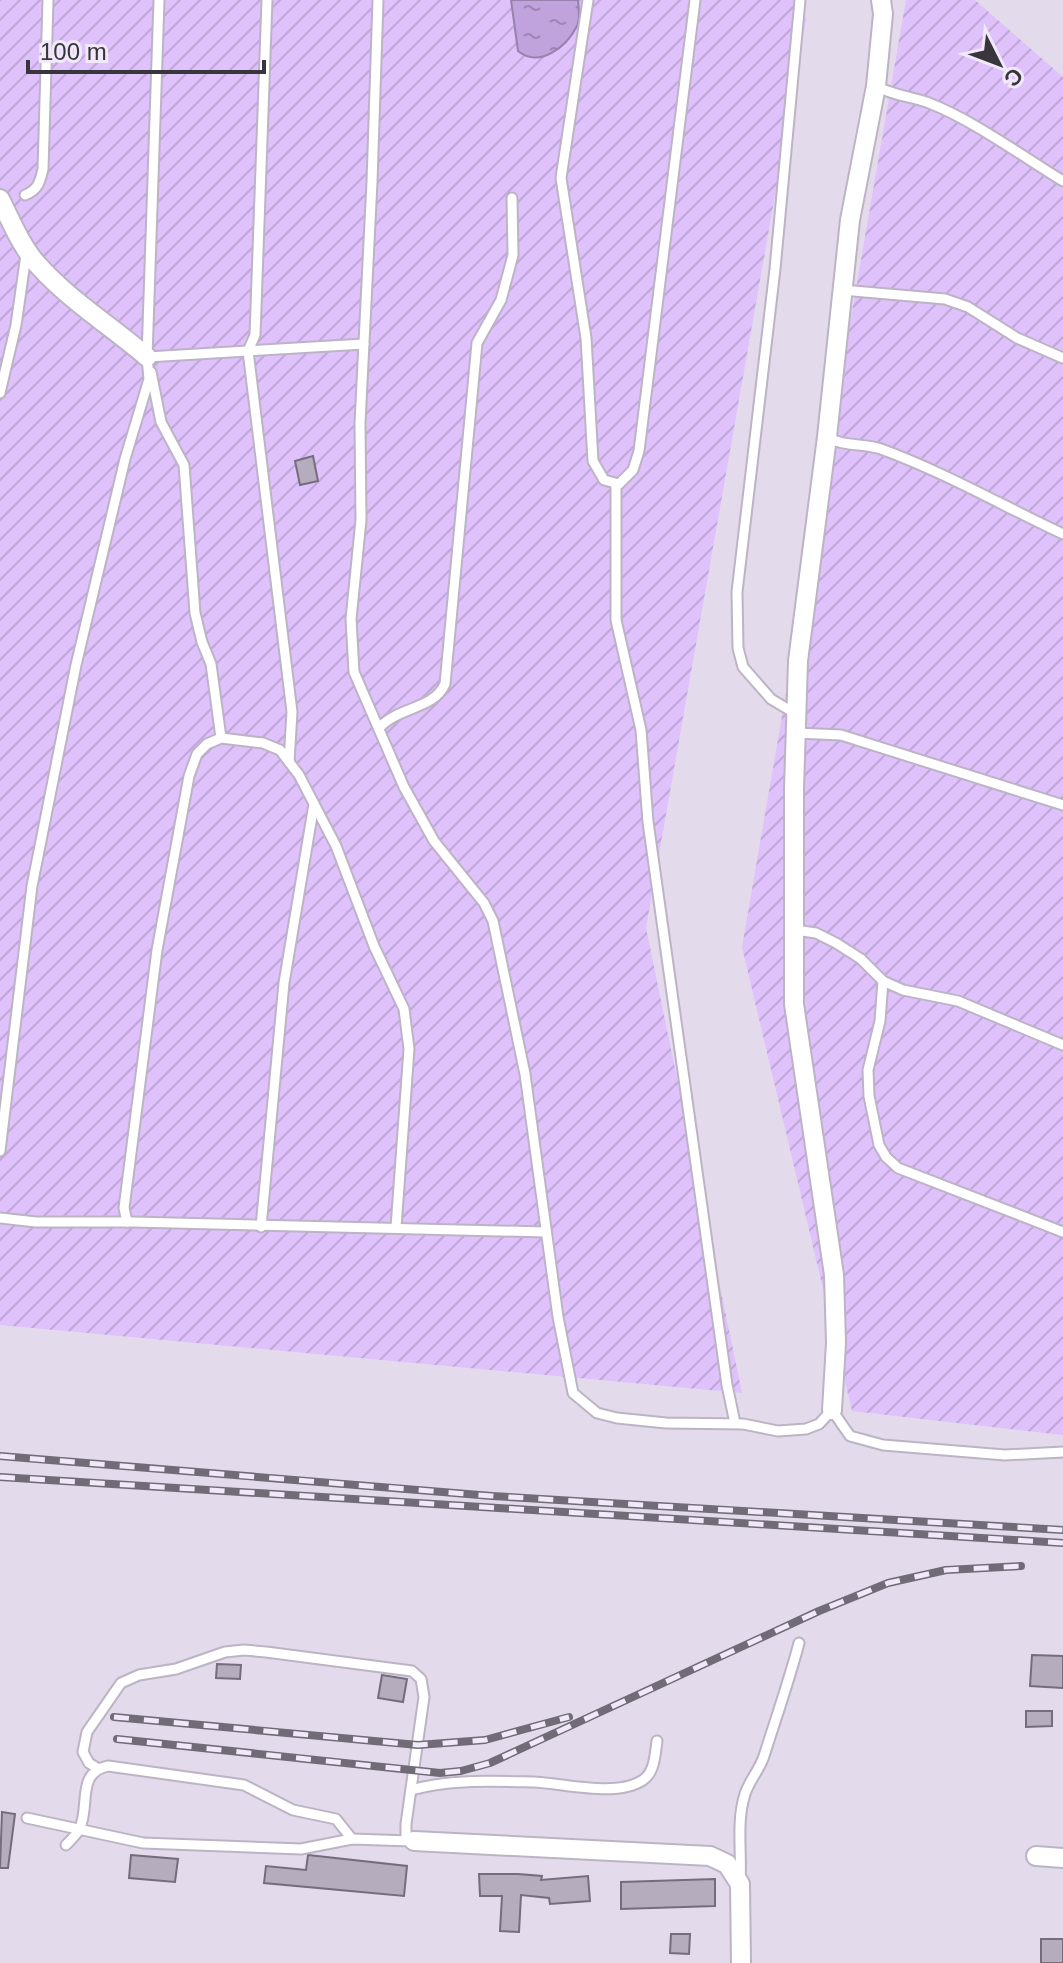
<svg xmlns="http://www.w3.org/2000/svg" width="1063" height="1963" font-family="Arial,sans-serif">
  <style>
    .garden { fill: url(#garden-furrows) }
    .water { fill: url(#water-ripples); stroke: #9781ad; stroke-width: 2 }
    .building { fill: #b5acbd; stroke: #756d7d; stroke-width: 2 }
    .lines { fill: none; stroke-linecap: round; stroke-linejoin: round }
    .service-casing { stroke: #bcb4c5; stroke-width: 13 }
    .minor-casing { stroke: #bcb4c5; stroke-width: 22 }
    .service { stroke: #fff; stroke-width: 9 }
    .minor { stroke: #fff; stroke-width: 18 }
    .rail-casing { stroke: #706b76; stroke-width: 8 }
    .rail { stroke: #f1e8fa; stroke-width: 5; stroke-dasharray: 15; stroke-linecap: butt }
  </style>
  <defs>
    <pattern id="garden-furrows" width="10" height="10" patternUnits="userSpaceOnUse" patternTransform="scale(2)"><rect width="10" height="10" fill="#dfc1fc"/><path d="M-1 1l2-2M0 10L10 0M9 11l2-2" fill="none" stroke="#c0a6d9"/></pattern>
    <pattern id="water-ripples" width="26" height="14" patternUnits="userSpaceOnUse" patternTransform="scale(2)"><rect width="26" height="14" fill="#c0a2dd"/><path d="M2 4q2-2 4 0t4 0M15 11q2-2 4 0t4 0" fill="none" stroke="#9d85b4"/></pattern>
  </defs>
  <rect width="100%" height="100%" fill="#e3daec"/>
  <g class="garden">
    <path d="M0,0h799l7,19 -160,909 96,465 -742,-68z"/>
    <path d="M906,0h69l88,77v1358l-211,-24 -110,-464z"/>
  </g>
  <path class="water" d="M511,0h67c1,8 2,19 -1,26 -11,22 -38,42 -59,25z"/>
  <g class="building">
    <path d="M313,456l5,25 -18,4 -5,-24z"/>
    <path d="M1032,1655l31,1v32l-33,-2z"/>
    <path d="M217,1664l24,1 -1,14 -24,-1z"/>
    <path d="M382,1675l25,4 -4,23 -25,-4z"/>
    <path d="M1026,1711h26v15l-26,1z"/>
    <path d="M2,1812l13,2 -7,54h-8z"/>
    <path d="M131,1855l47,4 -3,23 -46,-4z"/>
    <path d="M308,1855l99,11 -3,30 -140,-13 2,-17 40,4z"/>
    <path d="M479,1874h39l24,2 -1,4 47,-4 2,25 -40,3 -1,-6 -28,-3 -2,37 -19,-1 2,-35h-22z"/>
    <path d="M715,1879v27l-94,3v-27z"/>
    <path d="M671,1934h19l-1,20 -19,-1z"/>
    <rect x="1041" y="1939" width="22" height="24"/>
  </g>
  <g class="lines">
    <defs>
      <g id="service">
        <path d="M267,0l-12,335 -7,16 44,361 -3,50"/>
        <path d="M378,0l-6,182 -12,241 1,97 -10,99 3,53 50,115 30,54 50,62 9,18 32,153 33,243 15,76 24,20 20,5 49,5 77,1 35,7 28,-2 13,-5 13,-14 18,26 33,9 122,10 58,-3"/>
        <path d="M588,0l-27,178 25,160 7,123 11,19 15,4 14,-14 6,-19 56,-451"/>
        <path d="M876,86c18,10 34,10 53,17 44,17 93,53 134,78"/>
        <path d="M25,195c13,-5 15,-13 18,-26l5,-169"/>
        <path d="M842,290l103,9 23,8 49,31 46,20"/>
        <path d="M147,357l217,-13"/>
        <path d="M151,372l10,50 23,43 11,148 7,29 9,22 10,74"/>
        <path d="M0,393l16,-68 10,-70"/>
        <path d="M827,437c16,10 37,6 54,12 63,23 122,57 182,85"/>
        <path d="M616,484v136l25,110 7,92 79,563 8,38"/>
        <path d="M796,714l-25,-15 -28,-32 -5,-19 -1,-56 38,-323 25,-269"/>
        <path d="M379,728c20,-22 54,-18 66,-44l32,-341 24,-43 12,-45 -1,-57"/>
        <path d="M796,733l45,2 222,70"/>
        <path d="M795,930l21,3 20,10 25,16 22,22 20,9 55,11 105,44"/>
        <path d="M883,981l-3,40 -12,49 1,26 10,49 7,12 12,11 165,64"/>
        <path d="M0,1151l32,-265 44,-221 49,-206 24,-80 -2,-22 12,-357"/>
        <path d="M0,1218l36,4h97l413,10"/>
        <path d="M127,1222l-3,-14 33,-258 32,-174 8,-22 10,-10 14,-6 42,5 17,7 19,25 37,71 38,100 30,63 5,40 -13,178"/>
        <path d="M261,1227l23,-244 30,-179"/>
        <path d="M97,1768l-8,-5 -6,-11 4,-20 34,-49 18,-8 37,-6 49,-17 19,-2 22,2 146,19 9,8 3,18 -18,127v13l8,4"/>
        <path d="M411,1790c39,-11 82,-9 122,-8 31,1 83,16 110,-2 12,-8 12,-26 14,-39"/>
        <path d="M27,1818l116,25 158,6 51,-10 59,2"/>
        <path d="M66,1845c4,-4 10,-10 13,-15 12,-23 -4,-57 29,-64l136,19 49,25 43,9 16,20"/>
        <path d="M740,1881c2,-29 -4,-59 5,-87 4,-13 15,-25 19,-38 12,-38 25,-75 35,-113"/>
      </g>
      <g id="minor">
        <path d="M0,199c11,22 21,47 37,65 32,36 74,62 110,93"/>
        <path d="M832,1410l4,-67 -2,-68 -40,-271v-215l4,-128 29,-224 23,-217 26,-134 7,-72 -2,-14"/>
        <path d="M414,1841l296,15 17,8 13,20 1,79"/>
        <path d="M1036,1856l27,2"/>
      </g>
    </defs>
    <use href="#service" class="service-casing"/>
    <use href="#minor" class="minor-casing"/>
    <use href="#service" class="service"/>
    <use href="#minor" class="minor"/>
    <defs>
      <g id="rail">
        <path d="M0,1456l492,40 571,34"/>
        <path d="M0,1477l1063,66"/>
        <path d="M114,1717l304,28 67,-5 84,-23"/>
        <path d="M117,1739l323,34 21,-2 29,-8 329,-152 69,-28 58,-13 75,-4"/>
      </g>
    </defs>
    <use href="#rail" class="rail-casing"/>
    <use href="#rail" class="rail"/>
  </g>
  <g transform="translate(999 64) rotate(132)" stroke="#f1e8fa" stroke-width="6" paint-order="stroke">
  <path d="M0-6L14 30L0 20L-14 30Z" fill="#38353c"/>
  <text y="-12" font-size="22" font-weight="bold" text-anchor="middle" fill="#38353c">С</text>
  </g>
  <path d="M28 60v12h236v-12" fill="none" stroke="#38353c" stroke-width="4"/>
  <text x="40" y="60" font-size="24" fill="#38353c" stroke="#f1e8fa" stroke-width="6" paint-order="stroke">100 m</text>
</svg>
